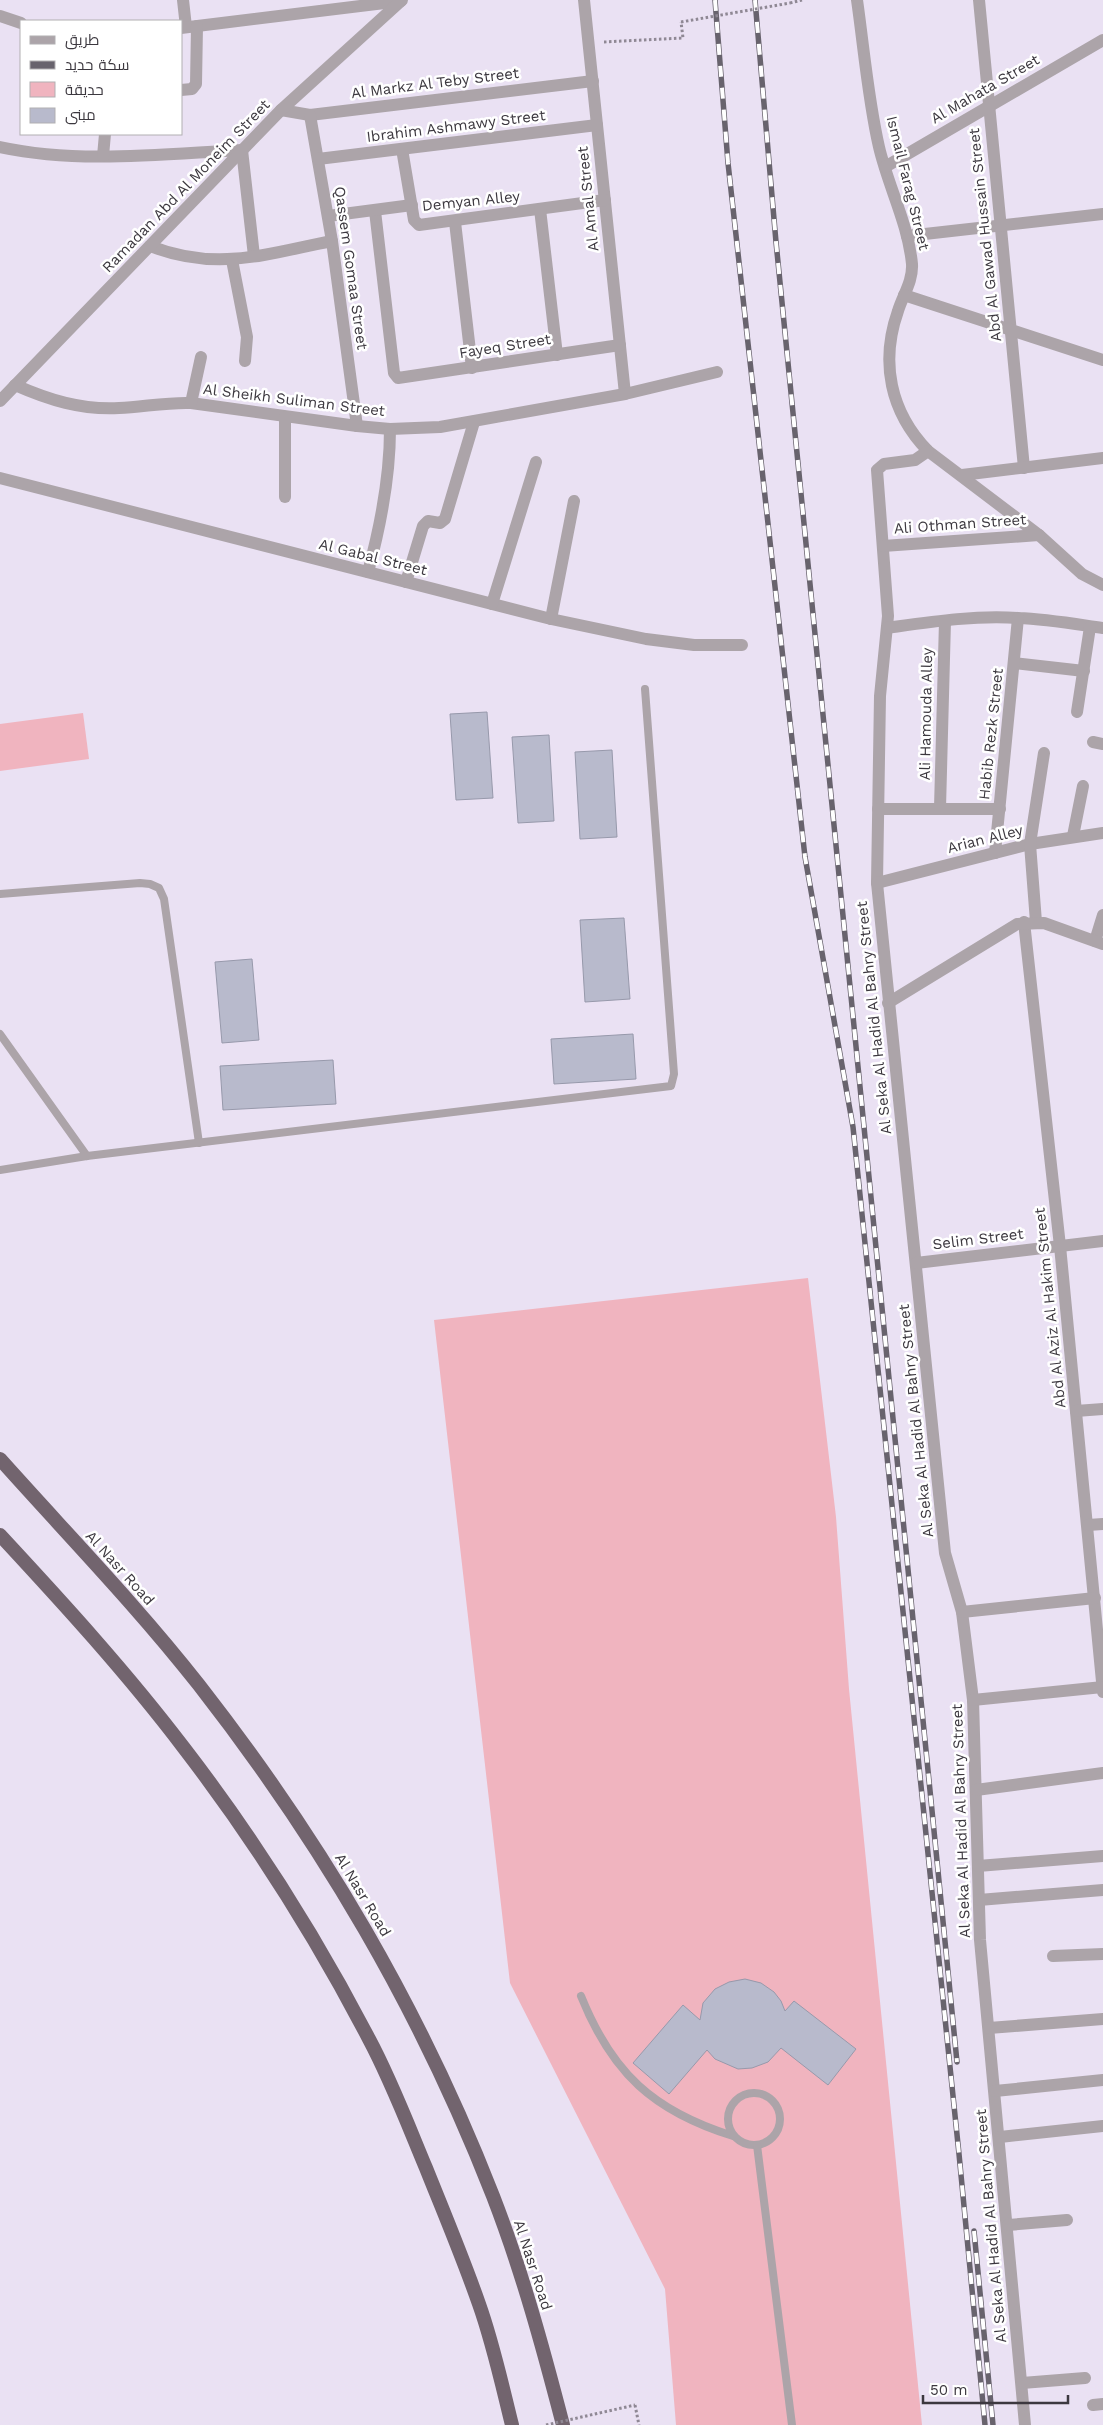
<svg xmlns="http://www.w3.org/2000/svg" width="1103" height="2425" font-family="'Work Sans',Cairo,sans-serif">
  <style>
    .green { fill: #f0b4bf }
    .building { fill: #b8bacc; stroke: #9799ab }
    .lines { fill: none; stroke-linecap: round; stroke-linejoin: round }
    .path { stroke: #8f8894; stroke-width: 3; stroke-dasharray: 2.5 2.5; stroke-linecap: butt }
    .service { stroke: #aca4a9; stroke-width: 8 }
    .minor { stroke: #aca4a9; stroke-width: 12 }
    .trunk { stroke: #72646e; stroke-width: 14 }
    .rail-casing { stroke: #68636d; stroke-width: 5.5 }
    .rail { stroke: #fff; stroke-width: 4; stroke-dasharray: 11; stroke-linecap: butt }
    .path-bridge { stroke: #8f8894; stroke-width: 3; stroke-dasharray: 2.5 2.5; stroke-linecap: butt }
    .labels { text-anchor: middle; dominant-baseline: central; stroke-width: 5; stroke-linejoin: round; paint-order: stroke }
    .street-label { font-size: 15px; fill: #3c383f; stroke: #fff }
  </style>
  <rect width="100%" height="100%" fill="#eae1f3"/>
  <g class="green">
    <path d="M83,713l6,46 -89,12v-47z"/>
    <path d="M808,1278l28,239 13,172 73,736h-246l-11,-136 -155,-306 -76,-663z"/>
  </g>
  <g class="building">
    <path d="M487,712l6,86 -37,2 -6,-86z"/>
    <path d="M549,735l5,86 -36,2 -6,-86z"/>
    <path d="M612,750l5,87 -37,2 -5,-87z"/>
    <path d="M624,918l6,81 -45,3 -5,-82z"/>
    <path d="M252,959l7,81 -37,3 -7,-81z"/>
    <path d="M633,1034l3,45 -82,5 -3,-45z"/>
    <path d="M333,1060l3,44 -113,6 -3,-44z"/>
    <path d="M745,1979l16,4 13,9 7,9 4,10 9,-10 62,48 -28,36 -47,-37 -13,14 -16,6 -14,1 -23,-10 -8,-9 -38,44 -36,-31 50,-58 17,15 3,-17 12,-14 14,-7z"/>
  </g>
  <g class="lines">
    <g class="path">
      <path d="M790,3l12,-3"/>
      <path d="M604,42l79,-4 -2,-16"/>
      <path d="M635,2405l4,20"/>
    </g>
    <g class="service">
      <path d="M0,894l140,-11 10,1 9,4 5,11 35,244"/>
      <path d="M0,1034l87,122"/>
      <path d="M0,1170l87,-14 584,-70 3,-12 -29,-385"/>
      <path d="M581,1996c31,77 72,115 152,140"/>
      <circle cx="754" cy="2119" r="26"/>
      <path d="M757,2145l35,280"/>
    </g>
    <g class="minor">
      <path d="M183,0l3,27"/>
      <path d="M584,0l41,394"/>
      <path d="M857,0c7,49 11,99 22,147 9,39 29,76 33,117 1,17 -9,31 -14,47 -18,51 -8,101 30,140l111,84 43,39 21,11"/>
      <path d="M979,0l45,468"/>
      <path d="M0,16l21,7"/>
      <path d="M181,28l220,-27"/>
      <path d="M181,90l11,-1 4,-5 1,-58"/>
      <path d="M281,110l29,5 283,-34"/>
      <path d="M310,115l22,126 25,185"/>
      <path d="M0,147c79,17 162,7 242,3l12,106"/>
      <path d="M402,149l12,71 5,5 186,-25"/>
      <path d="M103,156l2,-22"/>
      <path d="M318,159l279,-34"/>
      <path d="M885,167l218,-127"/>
      <path d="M540,209l17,146"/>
      <path d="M375,211l19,162 4,5 222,-33"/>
      <path d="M328,216l84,-11"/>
      <path d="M455,222l17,146"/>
      <path d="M907,236l196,-22"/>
      <path d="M150,246c67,26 115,8 182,-5"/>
      <path d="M232,260l15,77 -2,24"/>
      <path d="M904,295l199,65"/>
      <path d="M15,385c34,15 66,25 104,23 24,-1 48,-6 72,-5l166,23 33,3 50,-2 185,-33 92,-22"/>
      <path d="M0,401l281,-291 121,-110"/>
      <path d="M191,403l10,-46"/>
      <path d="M285,417v80"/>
      <path d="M928,451l-13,9 -31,4 -7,6 11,146 -8,80 -3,187 68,670 17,59 11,88 7,240 45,485"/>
      <path d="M962,475l141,-17"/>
      <path d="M0,478l551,141 95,20 48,6h48"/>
      <path d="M883,546l156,-11"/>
      <path d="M368,572c13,-48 22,-94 22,-143"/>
      <path d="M406,582l17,-56 5,-5 12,2 5,-4 29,-97"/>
      <path d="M492,604l44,-142"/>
      <path d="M551,619l23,-118"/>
      <path d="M887,628c43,-6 87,-13 131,-10 29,1 57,6 85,10"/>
      <path d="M1014,663l70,8"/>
      <path d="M1077,712l13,-85"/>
      <path d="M1093,742l10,2"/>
      <path d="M940,808l5,-187"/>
      <path d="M878,809h122"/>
      <path d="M1073,836l10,-50"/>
      <path d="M995,853l23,-235"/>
      <path d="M877,883l153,-39 73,-11"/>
      <path d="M1024,922l36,324 43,446"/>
      <path d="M1036,922l-6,-78 14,-91"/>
      <path d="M1095,941l8,-26"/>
      <path d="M888,1003l129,-79 27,-1 59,21"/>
      <path d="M916,1263l187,-22"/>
      <path d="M1076,1411l27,-2"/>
      <path d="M1088,1525l15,-1"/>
      <path d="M962,1612l133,-14"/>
      <path d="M973,1700l130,-13"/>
      <path d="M976,1790l127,-17"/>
      <path d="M978,1866l125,-10"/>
      <path d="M979,1900l124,-10"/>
      <path d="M1053,1956l50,-2"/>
      <path d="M989,2028l114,-9"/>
      <path d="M995,2091l108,-11"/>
      <path d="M1000,2137l103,-11"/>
      <path d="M1008,2225l59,-5"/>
      <path d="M1022,2383l63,-5"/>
      <path d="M1093,2405l10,-1"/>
    </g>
    <g class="trunk">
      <path d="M0,1459c67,75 137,147 199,226 124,159 221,324 294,511 29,75 50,152 70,229"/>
      <path d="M0,1535c64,69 127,138 184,213 70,91 132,189 185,291 22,41 39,86 57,129 18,45 37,90 53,136 14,39 23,81 33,121"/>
    </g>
    <defs>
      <g id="rail">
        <path d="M715,0l13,163 77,694 48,270 106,1027 26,271"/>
        <path d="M755,0l21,242 181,1820"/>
        <path d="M974,2231l19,194"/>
      </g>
    </defs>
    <use href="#rail" class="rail-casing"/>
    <use href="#rail" class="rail"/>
    <g class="path-bridge">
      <path d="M681,22l109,-19"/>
      <path d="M546,2425l89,-20"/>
    </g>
  </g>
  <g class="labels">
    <g class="street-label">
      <text transform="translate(435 83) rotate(-7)">Al Markz Al Teby Street</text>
      <text transform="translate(985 89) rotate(-30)">Al Mahata Street</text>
      <text transform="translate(456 126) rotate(-7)">Ibrahim Ashmawy Street</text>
      <text transform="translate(908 183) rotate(76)">Ismail Farag Street</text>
      <text transform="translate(186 186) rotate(-46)">Ramadan Abd Al Moneim Street</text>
      <text transform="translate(588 199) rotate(-96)">Al Amal Street</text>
      <text transform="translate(471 201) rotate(-6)">Demyan Alley</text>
      <text transform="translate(985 235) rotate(-96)">Abd Al Gawad Hussain Street</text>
      <text transform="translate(351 268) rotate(82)">Qassem Gomaa Street</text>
      <text transform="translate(505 346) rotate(-9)">Fayeq Street</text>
      <text transform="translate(294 400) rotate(7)">Al Sheikh Suliman Street</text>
      <text transform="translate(960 524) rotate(-4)">Ali Othman Street</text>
      <text transform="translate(373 557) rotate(14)">Al Gabal Street</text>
      <text transform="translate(926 714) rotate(-89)">Ali Hamouda Alley</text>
      <text transform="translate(991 734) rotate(-84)">Habib Rezk Street</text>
      <text transform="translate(985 839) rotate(-14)">Arian Alley</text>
      <text transform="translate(874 1018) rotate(-96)">Al Seka Al Hadid Al Bahry Street</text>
      <text transform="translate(978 1239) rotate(-7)">Selim Street</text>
      <text transform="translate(1050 1308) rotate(-96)">Abd Al Aziz Al Hakim Street</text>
      <text transform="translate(916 1421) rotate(-96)">Al Seka Al Hadid Al Bahry Street</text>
      <text transform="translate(120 1568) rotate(48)">Al Nasr Road</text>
      <text transform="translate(961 1821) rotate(-92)">Al Seka Al Hadid Al Bahry Street</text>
      <text transform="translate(363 1895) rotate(59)">Al Nasr Road</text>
      <text transform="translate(991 2226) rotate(-95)">Al Seka Al Hadid Al Bahry Street</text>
      <text transform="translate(533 2265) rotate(72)">Al Nasr Road</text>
    </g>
  </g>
  <rect x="20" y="20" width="162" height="115" fill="#ffffff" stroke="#b1afb2"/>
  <rect x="30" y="36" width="25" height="8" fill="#aca4a9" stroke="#b1afb2"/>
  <text x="65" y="45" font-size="15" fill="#3c383f">طريق</text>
  <rect x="30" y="61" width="25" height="8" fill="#68636d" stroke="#b1afb2"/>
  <text x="65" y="70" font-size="15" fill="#3c383f">سكة حديد</text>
  <rect x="30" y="82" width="25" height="15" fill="#f0b4bf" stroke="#b1afb2"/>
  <text x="65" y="95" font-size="15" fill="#3c383f">حديقة</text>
  <rect x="30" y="108" width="25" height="15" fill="#b8bacc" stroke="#b1afb2"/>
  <text x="65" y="120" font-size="15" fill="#3c383f">مبنى</text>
  <path d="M923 2395v8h145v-8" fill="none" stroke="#3c383f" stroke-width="2.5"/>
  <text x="930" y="2395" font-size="15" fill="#3c383f" stroke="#ffffff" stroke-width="4" paint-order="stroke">50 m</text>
</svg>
